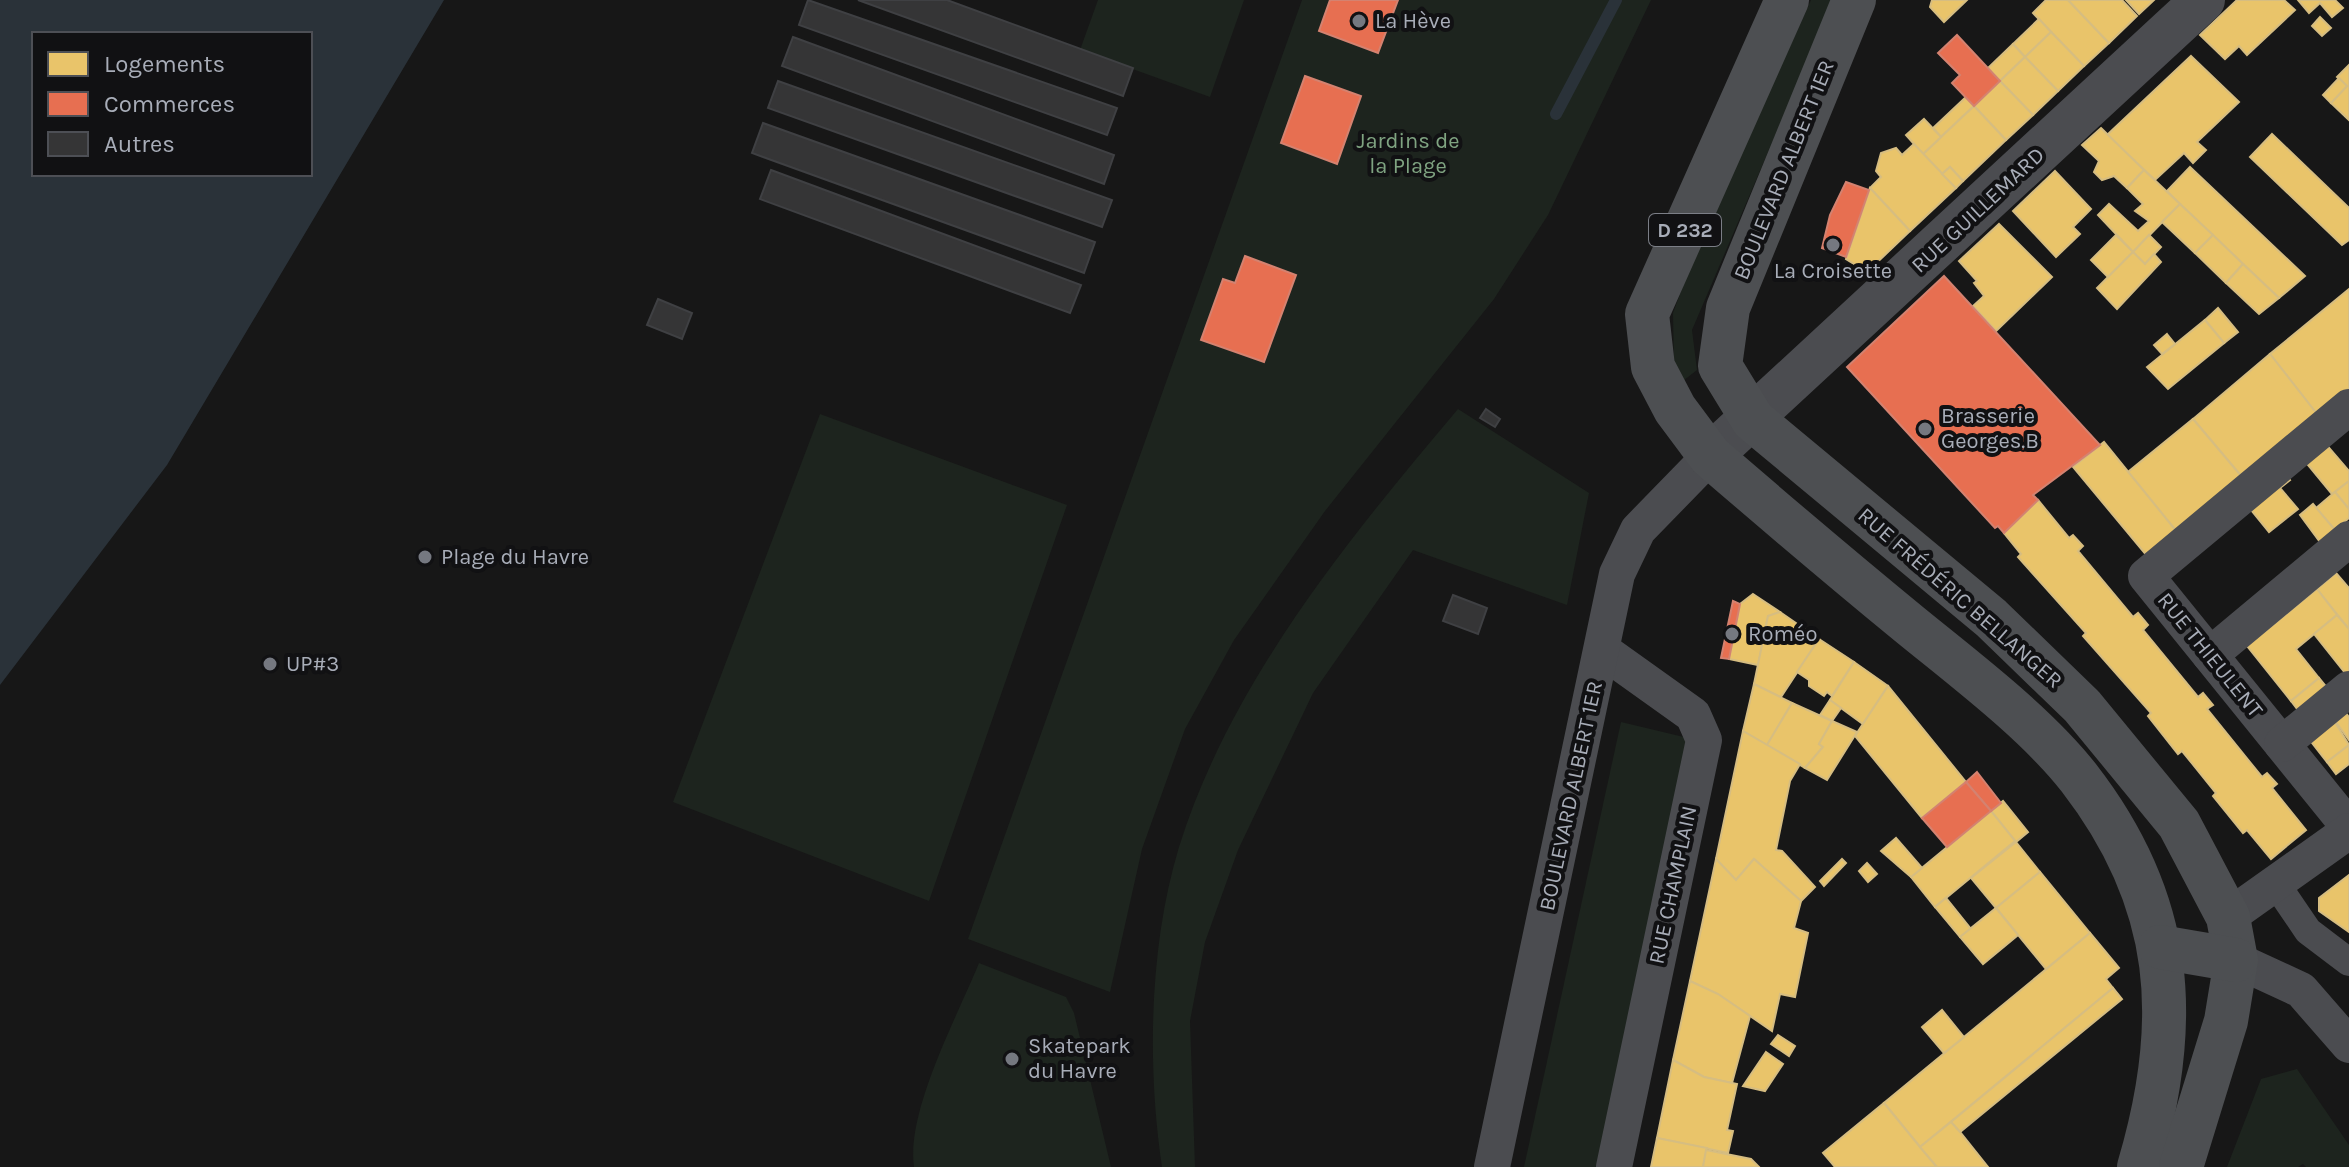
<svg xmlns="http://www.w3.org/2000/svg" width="2349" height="1167" font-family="Karla,sans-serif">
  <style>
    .green { fill: #1d241e }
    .water { fill: #2a3239; fill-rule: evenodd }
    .homes { fill: #e9c46a; stroke: #d6bd81; stroke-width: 2 }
    .shops { fill: #e76f51; stroke: #d48270; stroke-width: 2 }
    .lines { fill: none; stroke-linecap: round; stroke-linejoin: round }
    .stream { stroke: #2a3239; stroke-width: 12 }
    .building { fill: #353536; stroke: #3f4043; stroke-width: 2 }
    .pedestrian { stroke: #4b4c50; stroke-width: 28 }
    .minor { stroke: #4b4c50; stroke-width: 36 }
    .tertiary { stroke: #4b4c50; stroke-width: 44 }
    .primary { stroke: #4d4f52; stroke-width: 44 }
    .poi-dot { fill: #757880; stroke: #111113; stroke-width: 3 }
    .labels { text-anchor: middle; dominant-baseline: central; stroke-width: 8; stroke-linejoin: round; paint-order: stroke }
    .shield { fill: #111113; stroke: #7b7e86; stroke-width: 2 }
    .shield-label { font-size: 20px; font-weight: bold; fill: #a8adb8 }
    .poi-label { font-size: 22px; fill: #a8adb8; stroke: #111113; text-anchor: start }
    .park-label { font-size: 22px; fill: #7fa381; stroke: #111113 }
    .street-label { font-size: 22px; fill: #a8adb8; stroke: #111113 }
  </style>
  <rect width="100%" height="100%" fill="#171717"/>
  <g class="green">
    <path d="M1098,0h146l-34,97 -130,-47z"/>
    <path d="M1302,0h349l-103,215 -54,84 -169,212 -91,129 -49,89 -43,120 -32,143 -142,-53z"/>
    <path d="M1811,0h22l-141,330 5,40 -18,14 -5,-17 -1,-54 20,-54z"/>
    <path d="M1458,409l131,84 -22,112 -154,-55 -100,143 -75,157 -33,92 -15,79 5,146h-33c-15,-101 -13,-221 17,-320 51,-164 170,-309 279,-438z"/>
    <path d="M820,414l247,91 -138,396 -256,-99z"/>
    <path d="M1621,722l67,16 -91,429h-73z"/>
    <path d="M979,963l87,34 8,16 37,154h-197c-8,-56 43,-150 65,-204z"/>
    <path d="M2297,1069l52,76v22h-43l-3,-3 -5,3h-71l34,-88z"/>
  </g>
  <path class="water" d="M0,0h444l-277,465 -167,220zM34,34h276v140h-276z"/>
  <g class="homes">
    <path d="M1932,0h35l-23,22 -14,-15z"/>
    <path d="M2046,0h22l41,43 -25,23 -51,-53z"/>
    <path d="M2068,0h54l15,16 -28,27z"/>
    <path d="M2126,0h28l-15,14z"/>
    <path d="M2237,0h47l11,10 -48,45 -8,-9 -14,13 -25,-24z"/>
    <path d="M2298,0h37l8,8 -11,9 -12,-14 -11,10z"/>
    <path d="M2320,17l11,11 -9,8 -10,-10z"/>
    <path d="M2039,19l12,13 -26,25 -12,-13z"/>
    <path d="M2051,32l33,34 -26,25 -33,-34z"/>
    <path d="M2013,44l12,13 -25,24 -12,-13z"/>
    <path d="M2191,56l48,46 -42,40 9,8 -13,13 -9,-10 -29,27 -48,-45z"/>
    <path d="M2025,57l33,34 -25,24 -33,-34z"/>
    <path d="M2349,65v55l-18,-17 16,-17 -10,-9z"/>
    <path d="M2339,78l8,8 -16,17 -8,-8z"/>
    <path d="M2000,81l33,34 -27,25 -32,-34z"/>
    <path d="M1966,97l8,9 -33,31 -8,-9z"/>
    <path d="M1974,106l32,34 -43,41 -13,-14 -8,7 -19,-20z"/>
    <path d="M1924,119l17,18 -18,17 -17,-19z"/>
    <path d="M2101,128l43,42 -17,18 -13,-12 -12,4 -8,-8 5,-11 -17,-16z"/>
    <path d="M2272,134l77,74v32l-7,5 -92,-88z"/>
    <path d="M1914,144l42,44 -46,43 -40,-43 11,-11 -5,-6 5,-18 15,-5 6,7z"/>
    <path d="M1950,167l13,14 -7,7 -14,-14z"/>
    <path d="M2190,167l115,109 -26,22 -99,-94 -13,-13z"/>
    <path d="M2144,170l36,34 -47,48 -35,-37 11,-11 29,27 11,-10 -14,-10 8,-7 -16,-16z"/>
    <path d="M2055,171l36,38 -18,18 7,7 -24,23 -43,-46z"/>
    <path d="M1870,188l40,43 -43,41 -21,-13z"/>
    <path d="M2180,204l33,31 -18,18 -33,-31z"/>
    <path d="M1999,224l53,53 -56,54 -23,-25 11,-10 -10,-13 3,-2 -18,-20z"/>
    <path d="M2116,235l17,17 -25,25 -17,-17z"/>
    <path d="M2149,235l12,12 -16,17 -12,-12z"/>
    <path d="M2213,235l30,29 -17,19 -31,-30z"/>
    <path d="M2133,252l12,12 9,-10 7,8 -44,47 -20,-21z"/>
    <path d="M2243,264l36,34 -20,16 -33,-31z"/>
    <path d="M2349,289v99l-32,26 -47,-60z"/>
    <path d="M2218,308l20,24 -14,11 -19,-23z"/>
    <path d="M2205,320l19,23 -56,46 -21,-22z"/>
    <path d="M2167,334l8,10 -13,10 -8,-9z"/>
    <path d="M2270,354l47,60 -75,63 -49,-58z"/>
    <path d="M2193,419l49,58 -65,55 -49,-60z"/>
    <path d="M2104,442l73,90 -29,25 -75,-90z"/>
    <path d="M2324,442l25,29v10l-17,13 -29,-35z"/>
    <path d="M2285,474l5,6 -10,8 18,21 -29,23 -22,-27z"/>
    <path d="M2349,481v28l-14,-17z"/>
    <path d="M2335,492l14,17v9l-14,12 -19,-22z"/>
    <path d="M2038,500l31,38 4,-3 10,11 -5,5 55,66 5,-4 10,12 -5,5 55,67 5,-4 10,12 -6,4 55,68 5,-4 10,11 -5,4 34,42 -35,29 -24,-29 -4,3 -30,-37 3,-3 -34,-42 -4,3 -30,-38 3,-3 -68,-77 3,-3 -68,-76 3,-3 -17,-21z"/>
    <path d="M2313,504l22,26 -15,12 -20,-27z"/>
    <path d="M2336,573l13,15v41l-32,-40z"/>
    <path d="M2317,589l20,26 -41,34 23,29 -28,23 -44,-55z"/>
    <path d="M1753,594l27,18 -12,4 -10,49 -29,-6 11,-55z"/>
    <path d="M1780,612l39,27 -38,58 -27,-13 14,-68z"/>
    <path d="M2337,615l12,14v49l-35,-44z"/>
    <path d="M1819,639l35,23 -22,34 -5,-4 -3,4 -15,-10v-6l-12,-8z"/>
    <path d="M1854,662l34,24 -25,38 -33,-24z"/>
    <path d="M2319,678l14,17 -29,23 -13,-17z"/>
    <path d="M1754,684l38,19 -25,42 -24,-14z"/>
    <path d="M1888,686l78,96 -44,36 -67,-82z"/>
    <path d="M1830,700l11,8 -9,13 -12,-6z"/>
    <path d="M1792,703l40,18 -13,23 4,3 -18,21 -38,-23z"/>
    <path d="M2340,706l9,11v23l-19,-26z"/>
    <path d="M2330,714l19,31 -22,17 -22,-28z"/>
    <path d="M1832,721l25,11 -30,48 -22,-12 18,-21 -4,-3z"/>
    <path d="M1743,731l57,33 -10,17 -14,69 6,1 33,36 -14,14 -47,-42 -18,21 -20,-21z"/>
    <path d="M2349,745v19l-13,10 -9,-12z"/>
    <path d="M2003,801l25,31 -12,10 -25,-31z"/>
    <path d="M1991,811l24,30 -80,66 -24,-30z"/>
    <path d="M1896,838l26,30 -11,9 -30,-26z"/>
    <path d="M2016,842l24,30 -44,36 -25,-30z"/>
    <path d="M1716,859l20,21 18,-21 47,42 -7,27 14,5 -13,64 -15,-3 -8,37 -54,-37 -28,-13z"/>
    <path d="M1842,859l4,4 -22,23 -4,-5z"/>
    <path d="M1867,863l10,11 -9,8 -9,-11z"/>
    <path d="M2040,872l50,61 -44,36 -50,-61z"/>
    <path d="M2349,875v57l-30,-21v-13z"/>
    <path d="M1946,898l25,31 -11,8 -25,-30z"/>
    <path d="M1996,908l22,27 -35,29 -23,-27z"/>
    <path d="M2090,933l29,35 -13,11 7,9 -193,159 -36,-44z"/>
    <path d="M1690,981l28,13 32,22 -18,67 -28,-6 -31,-17z"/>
    <path d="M2113,988l9,11 -162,133 -9,-10z"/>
    <path d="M1942,1010l22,27 -20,16 -22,-26z"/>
    <path d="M1778,1035l17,11 -6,10 -18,-12z"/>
    <path d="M1766,1052l17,12 -18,27 -22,-5z"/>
    <path d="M1673,1060l31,17 33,7 -10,46 6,1 -5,22 -71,-15z"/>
    <path d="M1884,1103l36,44 17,20h-102l-12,-14z"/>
    <path d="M1951,1122l9,10 28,35h-51l-17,-20z"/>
    <path d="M1657,1138l50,10 -4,19h-52z"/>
    <path d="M1706,1150l45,9 8,8h-56z"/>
  </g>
  <g class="shops">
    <path d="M1330,0h68l-20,53 -59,-22z"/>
    <path d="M1957,35l43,46 -26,25 -22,-23 8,-8 -22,-22z"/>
    <path d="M1305,76l56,20 -24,68 -56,-21z"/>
    <path d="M1846,182l23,8 -23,67 -24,-9 8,-33z"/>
    <path d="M1245,256l51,19 -32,87 -63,-22 22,-61 12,4z"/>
    <path d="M1944,276l156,169 -67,50 5,5 -34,33 -6,-7 -3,2 -148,-161z"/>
    <path d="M1733,601l7,3 -11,55 -8,-1z"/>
    <path d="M1977,772l24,31 -10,8 -25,-29z"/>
    <path d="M1966,782l25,29 -44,36 -25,-29z"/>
  </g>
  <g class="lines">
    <path class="stream" d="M1556,114l60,-114"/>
  </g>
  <g class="building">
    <path d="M808,0l309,108 -10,27 -308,-110z"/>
    <path d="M858,0h89l186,68 -10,28z"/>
    <path d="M793,37l321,118 -10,29 -322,-118z"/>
    <path d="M778,81l334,119 -10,27 -334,-119z"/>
    <path d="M763,123l332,119 -11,31 -332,-120z"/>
    <path d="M771,170l310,115 -11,28 -310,-114z"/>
    <path d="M658,299l34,14 -10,26 -35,-14z"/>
    <path d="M1486,409l14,10 -5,8 -15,-9z"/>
    <path d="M1453,595l34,13 -9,26 -35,-13z"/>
  </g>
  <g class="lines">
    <path class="pedestrian" d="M2276,884l32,47 41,31"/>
    <g class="minor">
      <path d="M2349,407l-203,169 203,251"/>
      <path d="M1602,650l91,65 11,25 -90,427"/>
      <path d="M2210,655l139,-116"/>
      <path d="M2282,744l67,-55"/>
      <path d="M2228,917l121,-86"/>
      <path d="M2236,960l65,30 48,55"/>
      <path d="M1492,1167l125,-593 21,-44 72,-74"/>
    </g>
    <path class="tertiary" d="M1710,456l493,-456"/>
    <g class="primary">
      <path d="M1787,0l-140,314 6,53 22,42 35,47c66,57 132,113 199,168 55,45 127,99 170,154 96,124 103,244 60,389"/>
      <path d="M1854,0l-126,308 -8,58 33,54 238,198 91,88 97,118 49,93 8,43 -10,61 -45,146"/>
      <path d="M2160,947l76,13"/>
    </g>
  </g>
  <g class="poi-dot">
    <circle cx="1359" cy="21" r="8"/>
    <circle cx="1833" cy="245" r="8"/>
    <circle cx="1925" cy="429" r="8"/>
    <circle cx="425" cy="557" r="8"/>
    <circle cx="1732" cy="634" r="8"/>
    <circle cx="270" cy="664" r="8"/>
    <circle cx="1012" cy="1059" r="8"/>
  </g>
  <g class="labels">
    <rect class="shield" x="1649" y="214" width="72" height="32" rx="6"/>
    <g class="shield-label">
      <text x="1685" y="230">D 232</text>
    </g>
    <g class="poi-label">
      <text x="1375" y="21">La Hève</text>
      <text x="1833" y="271" text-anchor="middle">La Croisette</text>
      <text x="1941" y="416">Brasserie<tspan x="1941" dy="25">Georges.B</tspan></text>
      <text x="441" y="557">Plage du Havre</text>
      <text x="1748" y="634">Roméo</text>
      <text x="286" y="664">UP#3</text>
      <text x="1028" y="1046">Skatepark<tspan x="1028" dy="25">du Havre</tspan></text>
    </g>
    <g class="park-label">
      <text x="1408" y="141">Jardins de<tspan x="1408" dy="25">la Plage</tspan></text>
    </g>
    <g class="street-label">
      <text transform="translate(1784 170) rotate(-68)">BOULEVARD ALBERT 1ER</text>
      <text transform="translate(1978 210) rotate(-43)">RUE GUILLEMARD</text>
      <text transform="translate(1960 598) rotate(41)">RUE FRÉDÉRIC BELLANGER</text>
      <text transform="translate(2210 655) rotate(51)">RUE THIEULENT</text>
      <text transform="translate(1571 796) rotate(-78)">BOULEVARD ALBERT 1ER</text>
      <text transform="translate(1673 885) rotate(-78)">RUE CHAMPLAIN</text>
    </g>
  </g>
  <rect x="32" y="32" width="280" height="144" fill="#111113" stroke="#4d4f55" stroke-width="2"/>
  <rect x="48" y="52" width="40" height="24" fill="#e9c46a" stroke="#4d4f55" stroke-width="2"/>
  <text x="104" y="72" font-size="24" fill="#a8adb8">Logements</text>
  <rect x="48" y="92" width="40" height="24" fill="#e76f51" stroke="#4d4f55" stroke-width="2"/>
  <text x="104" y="112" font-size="24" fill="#a8adb8">Commerces</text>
  <rect x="48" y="132" width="40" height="24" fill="#353536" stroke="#4d4f55" stroke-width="2"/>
  <text x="104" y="152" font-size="24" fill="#a8adb8">Autres</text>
</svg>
